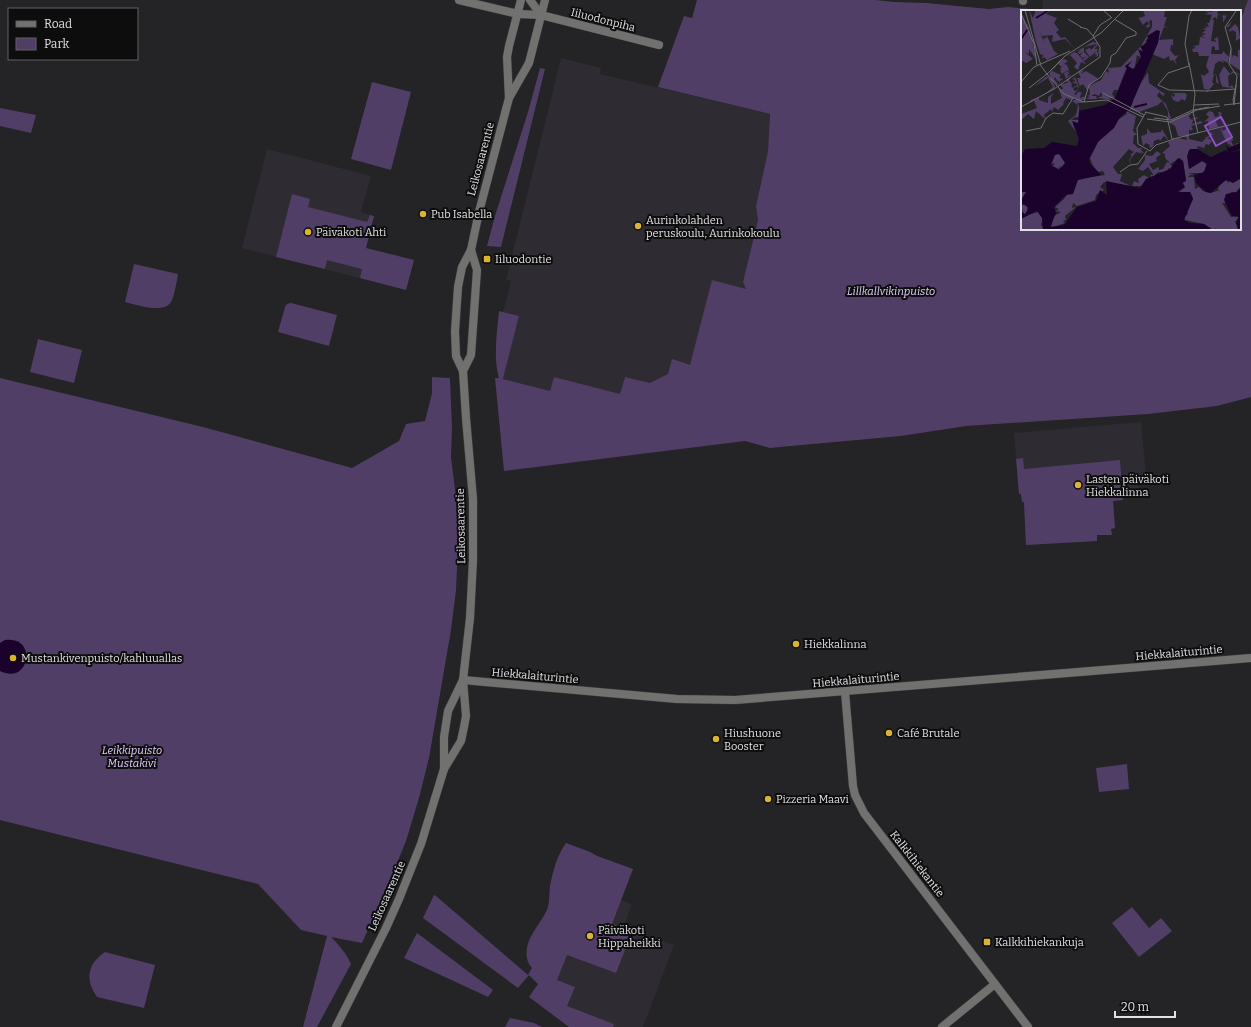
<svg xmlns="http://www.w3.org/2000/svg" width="1251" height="1027" font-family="Bitter,serif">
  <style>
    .built { fill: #2e2b32 }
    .green { fill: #513e66 }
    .water { fill: #1a022d }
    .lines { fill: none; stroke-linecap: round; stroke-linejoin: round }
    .minor-casing { stroke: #3e3d3f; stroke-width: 9 }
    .tertiary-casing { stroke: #3e3d3f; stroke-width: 9 }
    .minor { stroke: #717170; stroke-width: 8 }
    .tertiary { stroke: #717170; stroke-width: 8 }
    .poi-dot { fill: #dab333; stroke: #0d0d0e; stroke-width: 1.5 }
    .labels { text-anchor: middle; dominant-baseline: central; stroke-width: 4; stroke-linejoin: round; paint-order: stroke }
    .street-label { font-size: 11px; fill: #e1e0e2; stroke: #0d0d0e }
    .poi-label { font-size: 11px; fill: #e1e0e2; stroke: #0d0d0e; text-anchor: start }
    .park-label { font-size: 11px; font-style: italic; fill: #e1cdfc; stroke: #0d0d0e }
    .inset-river { fill: none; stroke: #1a022d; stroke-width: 2 }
    .inset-road { fill: none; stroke: #706f71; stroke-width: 1 }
    .view { fill: #8f50c6; fill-opacity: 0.15; stroke: #8f50c6; stroke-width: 2 }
    .inset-edge { fill: none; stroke: #e1e0e2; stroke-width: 2 }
  </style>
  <rect width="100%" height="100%" fill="#242325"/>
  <g class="built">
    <path d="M1043,0h205l-8,22v-11h-198z"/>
    <path d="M561,58l40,10 -1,6 170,40 -2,37 -12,55 2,14 -15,62 3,7 -56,76 -40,18 -25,-6 -5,18 -66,-18 -4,14 -47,-12 16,-63 -16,-4 8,-31 -5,-1z"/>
    <path d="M267,149l104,27 -10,36 13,4 -8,32 48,12 -8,30 -164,-42z"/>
    <path d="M1141,422l5,54 -8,1 1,12 -17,1 1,10 -10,1 2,27 -4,1 1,6h-15v6l-71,4 -2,-43h-2l-1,-8h-2l-5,-61z"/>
    <path d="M566,843l24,9 7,4 36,13 -12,31 11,4 -9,24 8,3 1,-1 42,15 -31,82h-30l1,-3 -53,-20 -33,-29 4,-7 -4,-4 -2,-8 1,-9 6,-15 4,-4 10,-18 3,-9v-14l5,-23 6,-14z"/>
  </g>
  <g class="green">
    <path d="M697,0h178l19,2 32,1 63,6 19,-2 34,3v1h-20v218h218v-207l8,-22h3v397l-34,9 -69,8 -182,12 -65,10 -121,11 -10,1 -25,-7 -241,30 -9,-93h4c-6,-21 -2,-45 0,-67l20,5 -16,63 47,12 4,-14 66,17 5,-17 25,6 18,-9 4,-15 18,6 22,-85 34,9 -3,-7 15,-62 -2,-14 12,-55 2,-37 -112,-27 26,-71 8,2z"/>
    <path d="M540,68l5,1 -44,178 -14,-1 8,-30 33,-104z"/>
    <path d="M372,82l39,10 -20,78 -40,-11z"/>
    <path d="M0,108l36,7 -5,18 -31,-7z"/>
    <path d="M292,194l18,5 -2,8 59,15 3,-7 4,1 -8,32 48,12 -8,30 -46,-12 2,-9 -35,-9 -2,9 -49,-12z"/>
    <path d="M134,264l44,10c-1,7 -4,23 -7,28 -7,12 -34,3 -46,0z"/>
    <path d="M291,303l46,12 -8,31 -51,-14 7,-25 2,-3z"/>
    <path d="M38,339l44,11 -8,33 -44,-11z"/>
    <path d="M432,377l18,1 2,50 -1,29 5,41 2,50 -2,42 -5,40 -22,128 -10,40 -13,43 -11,27 -33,75 -31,-6c8,8 15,16 20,27l-34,63h-14l24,-91 -26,-6 -43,-46 -258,-64v-442l203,49 149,41 47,-27 7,-17 19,-3 7,-28z"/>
    <path d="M1023,458l1,11 96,-9 3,40 -10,1 2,27 -4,1 1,6h-15v6l-71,4 -2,-43h-2l-1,-8h-2l-3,-35z"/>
    <path d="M1127,764l2,25 -30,3 -3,-24z"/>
    <path d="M566,843l24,9 7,4 36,13 -21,55 20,8 -16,41 -49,-18 -10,25 18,7 -8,19 47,18 -1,3h-44l-40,-30 9,-13 -9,-9 -11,13 -95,-70 11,-23 2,1 92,79 4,-7c-5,-6 -6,-12 -5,-20 2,-14 14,-25 20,-38 3,-8 2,-16 3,-24 3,-15 7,-30 16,-43z"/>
    <path d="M1132,907l17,21 12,-10 11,13 -33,26 -27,-34z"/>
    <path d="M417,933l76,57 -5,7 -84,-39z"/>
    <path d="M105,952l50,13 -11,43 -47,-11c-12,-17 -10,-33 8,-45z"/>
    <path d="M510,1018l24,5 8,4h-37z"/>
  </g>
  <path class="water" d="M5,640c33,-5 25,46 -5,31v-28z"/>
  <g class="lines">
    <defs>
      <g id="minor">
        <path d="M459,0l59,14 23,1 118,30"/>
        <path d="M530,0l11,15"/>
        <path d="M1023,1v-1"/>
        <path d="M463,680l214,19 58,1 516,-42"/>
        <path d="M845,692l8,94 2,9 9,18 164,214"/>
        <path d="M942,1027l53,-43"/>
      </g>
      <g id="tertiary">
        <path d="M509,98l-2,-41 2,-11 12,-46"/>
        <path d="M463,371l8,-16 6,-85 -6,-20"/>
        <path d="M444,769v-32l4,-26 15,-31"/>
        <path d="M336,1027l50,-99 13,-29 22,-55 23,-75 17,-28 3,-14 2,-11 -3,-36 7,-62 3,-58v-61l-7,-81 -3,-47 -7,-15 -1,-25 3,-44 4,-20 9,-17 8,-38 30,-114 20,-35 16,-63"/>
      </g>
    </defs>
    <use href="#minor" class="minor-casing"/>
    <use href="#tertiary" class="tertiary-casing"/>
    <use href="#minor" class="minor"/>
    <use href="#tertiary" class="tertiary"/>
  </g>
  <g class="poi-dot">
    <circle cx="423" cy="214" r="4"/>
    <circle cx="638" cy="226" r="4"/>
    <circle cx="308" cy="232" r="4"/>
    <rect x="483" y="255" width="8" height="8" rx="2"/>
    <circle cx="1078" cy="485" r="4"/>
    <circle cx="796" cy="644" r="4"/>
    <circle cx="13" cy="658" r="4"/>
    <circle cx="889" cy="733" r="4"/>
    <circle cx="716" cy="739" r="4"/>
    <circle cx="768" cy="799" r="4"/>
    <circle cx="590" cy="936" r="4"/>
    <rect x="983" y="938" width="8" height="8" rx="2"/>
  </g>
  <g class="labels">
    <g class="street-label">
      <text transform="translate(603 20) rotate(14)">Iiluodonpiha</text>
      <text transform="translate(481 159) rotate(-75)">Leikosaarentie</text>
      <text transform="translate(461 526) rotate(-91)">Leikosaarentie</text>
      <text transform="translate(1179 653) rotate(-5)">Hiekkalaiturintie</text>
      <text transform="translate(535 676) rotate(5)">Hiekkalaiturintie</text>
      <text transform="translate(856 680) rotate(-5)">Hiekkalaiturintie</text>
      <text transform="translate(917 864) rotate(52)">Kalkkihiekantie</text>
      <text transform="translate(387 896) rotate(-66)">Leikosaarentie</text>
    </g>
    <g class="poi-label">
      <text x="431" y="214">Pub Isabella</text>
      <text x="646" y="220">Aurinkolahden<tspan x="646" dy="13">peruskoulu, Aurinkokoulu</tspan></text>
      <text x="316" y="232">Päiväkoti Ahti</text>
      <text x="495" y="259">Iiluodontie</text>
      <text x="1086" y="479">Lasten päiväkoti<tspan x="1086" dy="13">Hiekkalinna</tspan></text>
      <text x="804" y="644">Hiekkalinna</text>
      <text x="21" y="658">Mustankivenpuisto/kahluuallas</text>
      <text x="724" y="733">Hiushuone<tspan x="724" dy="13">Booster</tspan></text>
      <text x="897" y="733">Café Brutale</text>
      <text x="776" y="799">Pizzeria Maavi</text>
      <text x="598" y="930">Päiväkoti<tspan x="598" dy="13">Hippaheikki</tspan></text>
      <text x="995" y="942">Kalkkihiekankuja</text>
    </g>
    <g class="park-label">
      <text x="891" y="291">Lillkallvikinpuisto</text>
      <text x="132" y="750">Leikkipuisto<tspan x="132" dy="13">Mustakivi</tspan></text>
    </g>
  </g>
  <g transform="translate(1021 10)">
    <rect width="220" height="220" fill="#242325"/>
    <path d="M8,0l4,8 3,-8h15l-5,4 11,4 -3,5 5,7 -3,2 5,6 4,-1 9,11 -9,-9 -13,3 1,-7 -11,1 -2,-3 4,9 -1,-5 2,2 2,-3 7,15 4,3 -11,6 -3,-3 -2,2 1,-4 -3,-1 -4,-12zM122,0h22l-1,7h3l-3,9 5,2 -5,-1 -5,13 14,-1v6h-2l-1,5 5,6 4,-1 -4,5 2,5 -4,-5 -3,1 -1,-5 -5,3 -12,-5 4,-23 -6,4 -2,5h-2l-1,10v-5l-4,1 11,-19v-7l-3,1 1,5 -3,2 -1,-2 3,-2 -2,-3 -4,4 -4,-6 -1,-3 1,2 6,-2zM183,0l6,2 9,-2 -2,3 5,3 5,-4 -4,4 4,-1 -4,8v-6l-5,-3 -1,5 -2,-2 -3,2 2,1 -3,21 6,1 -3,-3 4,-2 1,13h-4v-3l-3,-1 -1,8h11l1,-3 6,6 -1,6 -6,-3 3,3 -6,-2 -4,3 -2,11 3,-1 3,10 -3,-2v-7h-2l-2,7 2,2 -5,6 -5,-1 -3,-15 3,2 5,-4 -3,-6 3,-10h-10l-1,-4h-5l-1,-3 4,-1 -3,-2 6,-1 1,-8 6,1 -5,-2 5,-2 -4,-1 4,-3 -4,-1 5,-1 -3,-2 5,1 -2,-4h2l3,-8 -8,-1 5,-1zM0,4l8,14 8,33 -8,-12v5l-4,-2 8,7 -7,4 -5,-3zM211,11l-3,6h-3l3,3 6,-6 3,3 2,11 -4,3v-9l-4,-2 -2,2 -4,-5zM75,30l-3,2 4,1 1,2 -4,4h6l-3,1v3l2,-3 -1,6 -3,1 2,-2 -2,-1 -3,6 4,-9 -6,6 -5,-7 5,-2 1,2 6,-6 -13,3v5l5,5 -5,4 -1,-2 4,-3 -5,2 -2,-3 3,-3 -4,2 2,-2 -2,2 -1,-2 3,-2 -4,1zM211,35v13l1,-3 5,2v-7h3v21l-12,-8zM119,37l3,3 -3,1 4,2 -2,5 -5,-3 -3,16 -8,-2 -8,21h-4l-2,4 3,4h-6l3,2 -14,-2 4,-2 -1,-4 -2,4 -4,-2 -4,2h5l1,3h-11l4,-2 -3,-1 3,-1 -1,-9 12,-6 5,-9 3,2 -1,-5 13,-1zM55,41l-1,2h2l9,11 -5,-2 -3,8 -4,-3 3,-4 -7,-8 -2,1zM43,49l4,2 -4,3 3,1 2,5 -4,3 5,-2 -3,5 5,-2 -6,5 -2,-6 4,-4 -6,5 -2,-3 2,-2h-3l3,-2 -4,-3 -6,7 9,4 -2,3 4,1 -4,3 -2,-3 1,3 -3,-5 -1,2 4,5 7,-4 -8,5 -5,-5 3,7 -1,2 -7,4 -3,2 9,-8 -5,-9 -14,9 13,-11 5,4 -3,-6 10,-13zM203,56l6,8 3,-3 8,4 -8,-2 -5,3 1,11 3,-2 2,3 -11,-1 -2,-3 -2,-9zM63,60l-3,4 5,-3 13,8 -4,-2 3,2 -5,3 -6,8 -4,-6 -3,2 1,4 -4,-12h4l-3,-6zM127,62l1,11 16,11 -2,2 -4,-4 -2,4 9,8 5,14 -3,2v-9l-6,-10 -4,4 -19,7 -9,-3 3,-7 -2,-4zM52,65l-4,5 3,4 2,-3 2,2 -2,-4 -3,1 4,-3 3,7 -5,-1 -2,3 2,2 5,-4 1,5 -2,-3 -4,3 2,2 4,-2 -5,5 2,1 2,-3h3l2,3 -2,-2 -1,5 6,-2 -2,4h-3l3,3h-7l2,3v11h-4l-4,3h10l-3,7 -3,1 2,-3 -4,-1 2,5 3,-2 3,5 -4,1 -9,-12 8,-6 2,-10 -6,-4 5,-2 -5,-2v3l-6,-2 -3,5 5,4 -4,-3 -6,6 -4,-3 -2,5 -1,-3 -7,6 1,4 -9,-8 -2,8 -6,-5 -7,6v-6l16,-6 -3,-7 2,-2 -7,4 2,-3 8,-3v3l9,3v-6l6,-4 -3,4v7l11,-6 -4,-11 3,3 2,-2 -3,-3 9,-3 -4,-1zM150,83h14l2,2 -2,6 -3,-2 -4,3 -5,-2 -2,-5 3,2 1,-3zM105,101l10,5 -3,15 4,4h-3l-1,8 5,5h4l-1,2 3,3 -4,-1 4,2 -8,-2 -6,8 1,4 -2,-4 3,-4 -2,-1 4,-3 -5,-3 -16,18 5,7h4l-2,7 11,5 -27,-4 -4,5 4,3 -8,5 -1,5 -18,6 -4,-3 -1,5 4,-1 -11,9 1,4 -3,1 2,2 -14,5 3,-12 7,-4 -5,-1 3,-2 -4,-2 9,-8 14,-20 27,-4 -2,-4 -5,1 -5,-6 -3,-8 8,-16 19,-22 10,-6zM188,101l4,1 2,5 4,-1 -1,-4 4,1 -2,5 -5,1 3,8 -9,2 -1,-8 -4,1 5,-5 -3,-3zM171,102l-5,3 5,-2 -3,3 1,3 9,-2 -5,4v-2l-4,1h3l-1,4 9,-3 2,2 -12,3 2,3 -3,2 -1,-3v11l13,3 4,-4h-2l5,-2 1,-4 3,2 -5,4 4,3 -3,4 -3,-1 -2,4 -6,-2 -1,3 -9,2 1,18 13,-8 5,4 -4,8h-15l6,2h-4l-2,2h6l1,12 4,-2 4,4 7,2 11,-3h-3l1,-5 7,-5 3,4 -2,-8 4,5 10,-4v9l-5,6h-5l-6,11h-3l9,14 8,-1 -4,6 6,8h-23l-3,-2 1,2h-3l-9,-6 -19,-4 -1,-3 4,-3 -2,-6 7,-10 -3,-6 -12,1 7,-6 -2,-4 3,-3 -3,-19 -3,-3 -10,6 2,2 -1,3 -3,-1v4h-10l-6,6 -2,-3h3v-1l-5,-7 -5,4 -5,-2 7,-9v-5l7,1 5,-5 4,3 -5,4 1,3 -8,3 4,6 6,-3v3l4,-1 4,-7 3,1 -5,-5v-4l-3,-1 8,-7 -2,-4 10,-4 9,2 -1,-3 -8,-1 -3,-10 -7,-4zM126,118l4,5 10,-1 1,-3 7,12 -5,-5 -4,5 -1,-2 -5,2 -1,6 -4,1 1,-3 -4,-2 -3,3 -2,-10 6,-2zM199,118l3,3 5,-3 2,9 4,3 -3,1 2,4h1l3,-2h2l-7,3 -5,-3zM41,143l4,10 -4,6 -2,-3 -1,3 -4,-2 -3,1 3,-5 -13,3 -4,-4 2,-3 7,-3zM123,165l5,3 -8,8h-9l2,-5 5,2 -1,-4zM0,181h6v20l4,3 7,-2 5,6 -2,7 3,5h-23v-11l3,-2 -3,-12h3l-3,-5z" fill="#513e66"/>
    <path d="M136,20l3,1 -2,12 -28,65 -11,11 -5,9 -16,14 -9,17 1,4 11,12 -23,5 -5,14 -7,1 -12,12 2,6 -6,14 14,-2 13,-18 19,-6 4,-11 7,5 -1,-14 34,7 6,-9 24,-10 8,-11 5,3 3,20 -4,2 3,4 -8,5h13l3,7 -9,21 6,3 14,1 9,6h-170l-1,-12 -5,-7 -16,8v-8l4,3 4,-6 -6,-4 -2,3v-7l5,-8h-5v-35l4,-8 19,-1 8,-6 25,4 2,-7 -7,-18 6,2 1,-12 26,-6 10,-7 12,-29 -2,-3 7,-5 -4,5 5,3 2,-2 6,-10 -3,-8 5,3 -2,-5 6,-5v-4l2,2 -2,-4zM38,144l6,9 -6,7 -8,-5 4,-10zM220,133v6l-12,4 12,-3 -1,29 -7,4 -7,-3 -15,13 -5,-1 -10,-9 -2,-8 10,-3 3,-9 -5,-2 -13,8 -2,-13 3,-7h7l14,8 15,-7 2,2 -2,-7 3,3zM220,177v43h-3l-2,-7 3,-6 -7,-1 -8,-16 2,-6 11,-2z" fill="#1a022d" fill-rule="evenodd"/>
    <path class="inset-river" d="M15,8l13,-8M0,29l7,-10M113,97l13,-3M207,142l6,12 7,4"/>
    <path class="inset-road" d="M4,0l16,56 6,8 -18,14M82,0l9,8M103,0l-23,23 -36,23 -18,18 17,20 20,8 23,-2 36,17M0,3l13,31 3,21M47,9l13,8M59,17l7,2 6,7 7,-11 11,-7M90,46l5,-3 10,-15 10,-3v-3l-22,-13M168,53l6,31 -2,19M168,55l-4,-21 4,-28 3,-6M168,56l-21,7 -10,12 11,5 39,1M0,72l13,-15 36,-16M215,75l-3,15 1,5 3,-29 -8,-12 2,-16 -6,-21 11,-16M186,81l28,-2M82,83l41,22M63,92l5,-17 12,-8 9,-14 1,-7M173,95l25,-1M203,95l17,-2M0,97l33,-18 46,-32v-10l-7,-11M124,102l22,5 5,22M125,102l-9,16 1,16 12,7 6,-6 18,-6M172,102l5,21M133,108l17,2 22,-10 16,-3M24,109l8,-6 10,1 10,-16M126,109l23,3 27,-12 23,-4M5,121l15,-3 5,-10M152,129l68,-17M99,162l10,-7 8,-1 9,-13"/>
    <path class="view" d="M200,107l11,20 -16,9 -11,-20z"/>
    <rect width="220" height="220" class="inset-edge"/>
  </g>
  <rect x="8" y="8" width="130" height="52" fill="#0d0d0e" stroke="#626163"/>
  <rect x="16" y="21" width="20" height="6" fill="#717170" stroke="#626163"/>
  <text x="44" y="28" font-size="12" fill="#e1e0e2">Road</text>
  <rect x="16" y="38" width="20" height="12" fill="#513e66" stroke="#626163"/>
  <text x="44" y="48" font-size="12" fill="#e1e0e2">Park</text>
  <path d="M1115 1011v6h60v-6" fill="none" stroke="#e1e0e2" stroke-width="2"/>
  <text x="1121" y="1011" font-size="12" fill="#e1e0e2" stroke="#0d0d0e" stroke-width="3" paint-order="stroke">20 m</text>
</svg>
